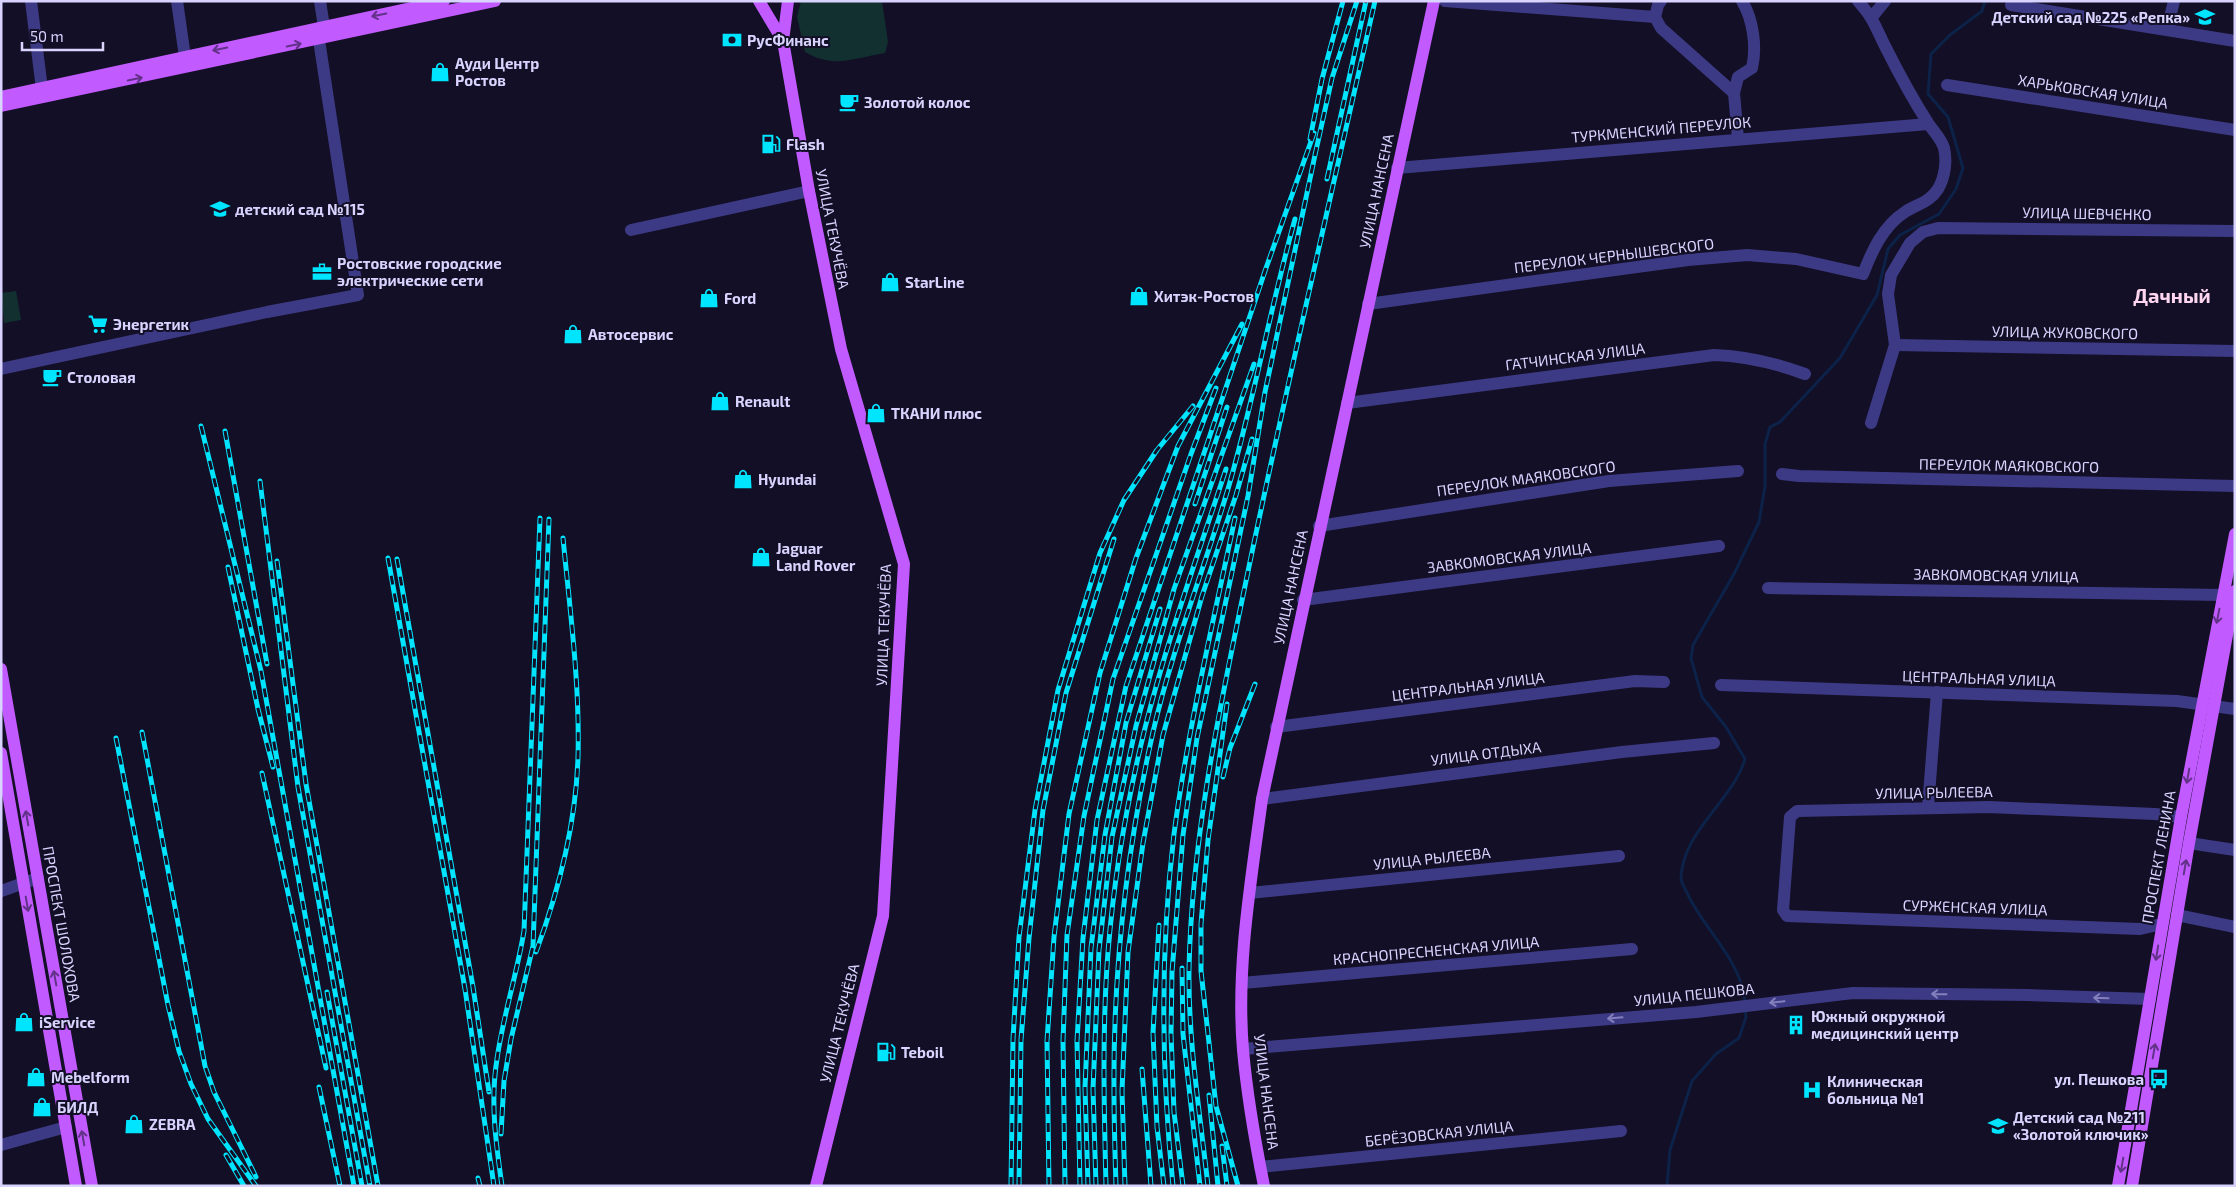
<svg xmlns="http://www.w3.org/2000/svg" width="2236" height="1187" font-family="'Exo 2',sans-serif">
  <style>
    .green { fill: #12302f }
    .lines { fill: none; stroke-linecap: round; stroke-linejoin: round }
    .stream { stroke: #0c2248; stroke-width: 3 }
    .minor { stroke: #3d3a85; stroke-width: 12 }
    .major { stroke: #c25bff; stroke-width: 12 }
    .rail-casing { stroke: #00e5ff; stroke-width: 5 }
    .rail { stroke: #130f26; stroke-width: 3; stroke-dasharray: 9; stroke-linecap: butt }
    .oneway { stroke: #623188 }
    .oneway2 { stroke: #837fbc }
    .labels { text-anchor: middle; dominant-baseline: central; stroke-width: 4; stroke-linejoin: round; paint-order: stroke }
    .poi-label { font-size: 15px; font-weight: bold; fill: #d9d4ff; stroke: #130f26; text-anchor: start }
    .street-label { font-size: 15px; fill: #d9d4ff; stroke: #130f26 }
    .district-label { font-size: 20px; font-weight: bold; fill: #ffd6f0; stroke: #130f26 }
  </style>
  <rect width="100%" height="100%" fill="#130f26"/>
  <g class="green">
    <path d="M801,1h81l6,41 -3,11c-31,5 -51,16 -80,-1l-8,-35z"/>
    <path d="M16,291l5,29 -17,3 -3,-30z"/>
  </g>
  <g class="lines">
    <g class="stream">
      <path d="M1745,1002c-3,-40 -40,-72 -57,-107 -2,-5 -7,-12 -7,-17 2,-48 51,-76 64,-119l-19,-32 -24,-30 -11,-39 2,-13 41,-71 25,-52 6,-36v-42l5,-17 10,-5 60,-64 37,-63 11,-46 12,-14 39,-21 17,-25 7,-21 -15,-51 -20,-23 3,-40 19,-19 32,-24 3,-10"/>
      <path d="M1667,1186l3,-36 22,-69 24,-27 23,-16 7,-21 -1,-9"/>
    </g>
    <g class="minor">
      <path d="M31,1l11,88"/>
      <path d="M177,1l8,56"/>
      <path d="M320,1l4,26"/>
      <path d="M1445,1l210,16"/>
      <path d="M1661,1l-3,4 -3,12 6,11 73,65 4,46"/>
      <path d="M2011,5l224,36"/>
      <path d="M1872,17l13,-16"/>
      <path d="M2167,29l7,-28"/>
      <path d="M1947,85l288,45"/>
      <path d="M1734,93l4,-16 14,-9c5,-21 1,-49 -10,-67"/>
      <path d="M1397,168l531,-44"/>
      <path d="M631,230l178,-39"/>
      <path d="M1368,304l320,-44 59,-5 49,4 67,15c9,-23 20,-48 42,-62 12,-8 25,-10 33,-23 7,-12 9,-28 6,-41 -3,-10 -11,-17 -16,-25 -16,-25 -30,-51 -43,-77 -10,-20 -11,-27 -27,-45"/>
      <path d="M1895,345l340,6"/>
      <path d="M1,369l266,-57 91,-17 -39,-255"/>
      <path d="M1347,403l367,-48c32,1 61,8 91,19"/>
      <path d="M1871,423l24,-78 -7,-51 3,-19 19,-32 13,-11 15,-4 297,3"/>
      <path d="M1782,474l17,2 436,10"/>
      <path d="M1319,526l290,-45 129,-10"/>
      <path d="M1768,588l455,7"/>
      <path d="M1303,600l416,-54"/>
      <path d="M1721,685l456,16 58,8"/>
      <path d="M1276,727l359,-46 29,1"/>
      <path d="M1262,799l360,-47 92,-9"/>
      <path d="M1928,807l9,-115"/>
      <path d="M2189,843l46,7"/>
      <path d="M1,891l37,-13"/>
      <path d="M1250,893l369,-37"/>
      <path d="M2177,915l58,12"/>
      <path d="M2162,924l-22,5 -353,-13 -4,-6 7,-93 7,-6 192,-4 166,7 26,3"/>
      <path d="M1242,983l390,-34"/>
      <path d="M1243,1049l453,-37 157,-19 175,2 122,4"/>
      <path d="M1,1145l65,-18"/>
      <path d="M1260,1167l361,-36"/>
    </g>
    <g class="major">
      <path d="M759,1l24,40"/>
      <path d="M788,1l-5,40 26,150 32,158 63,215 -21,352 -67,270"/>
      <path d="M1,97l443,-96"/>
      <path d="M1,106l494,-105"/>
      <path d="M1,669l91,517"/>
      <path d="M1,753l75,433"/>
      <path d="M1264,1186c-9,-45 -17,-91 -21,-136 -7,-83 8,-169 19,-251l172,-798"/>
      <path d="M2118,1186l63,-369 54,-283"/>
      <path d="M2132,1186l57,-343 46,-252"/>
    </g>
    <defs>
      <g id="rail">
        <path d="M1310,139l12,-60 21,-78"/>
        <path d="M1327,179l39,-178"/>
        <path d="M201,426l60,245 93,515"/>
        <path d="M225,431l42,233"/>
        <path d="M260,481l38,306 72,399"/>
        <path d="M1195,504l32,-97"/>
        <path d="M388,558l77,431 29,197"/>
        <path d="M397,559l76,428 16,105"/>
        <path d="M277,561l29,223 72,402"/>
        <path d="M228,567l30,142 15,58"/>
        <path d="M1227,704l-19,136 -7,84v47l15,135 22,80"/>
        <path d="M142,732l63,334 9,26 42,85"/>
        <path d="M116,738l52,267 11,46 12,33 17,35 48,67"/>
        <path d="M262,773l64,295"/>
        <path d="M1223,777l7,-29 25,-64"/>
        <path d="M1159,925l-6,108 4,94 7,59"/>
        <path d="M536,952c23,-62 40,-129 42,-195 2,-73 -8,-146 -15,-219"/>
        <path d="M1182,968l1,66 17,152"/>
        <path d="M327,992l35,194"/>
        <path d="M1142,1069l9,117"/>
        <path d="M319,1087l21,99"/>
        <path d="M1209,1095l9,91"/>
        <path d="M501,1134l3,-53 7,-42 22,-93 16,-427"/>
        <path d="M1222,1146l5,40"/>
        <path d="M226,1155l18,31"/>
        <path d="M478,1178l2,8"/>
        <path d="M502,1186c-6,-42 -12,-84 -5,-127 6,-43 20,-85 27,-128l16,-413"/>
        <path d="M1011,1186l2,-147 6,-102 16,-127 23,-120 42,-137 24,-53 33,-50 36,-44"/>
        <path d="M1019,1186l2,-146 8,-102 14,-128 23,-117 48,-154"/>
        <path d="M1049,1186l-2,-145 7,-104 15,-123 31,-141 36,-115 42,-112 64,-122"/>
        <path d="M1065,1186l-2,-145 4,-106 17,-119 29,-137 78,-225 25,-66"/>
        <path d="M1080,1186l-3,-145 6,-103 14,-118 29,-134 139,-415 49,-138"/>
        <path d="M1088,1186l-3,-98 6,-140 14,-113 21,-112 34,-114"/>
        <path d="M1096,1186l-3,-97 6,-139 13,-113 24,-111 38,-137 80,-225"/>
        <path d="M1106,1186c-2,-78 -4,-157 2,-234 6,-75 19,-151 37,-224 22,-88 53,-173 81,-259"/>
        <path d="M1116,1186c-1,-32 -2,-63 -2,-95 -1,-120 13,-243 39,-359 19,-83 51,-162 75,-243 26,-89 42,-180 67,-270"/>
        <path d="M1125,1186l-3,-95 6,-139 15,-109 20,-108 39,-139 34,-101 16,-56"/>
        <path d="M1173,1186c-12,-118 -13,-235 1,-352 14,-106 39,-211 61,-316"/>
        <path d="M1183,1186l-9,-74 -3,-78 1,-62 11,-137 14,-97 51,-242 17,-104 50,-237 17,-77 25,-77"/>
        <path d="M1208,1186c-8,-72 -20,-145 -19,-217 3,-140 34,-276 62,-412 39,-186 82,-371 124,-556"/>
      </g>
    </defs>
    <use href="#rail" class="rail-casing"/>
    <use href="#rail" class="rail"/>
  </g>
  <defs><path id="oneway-shaft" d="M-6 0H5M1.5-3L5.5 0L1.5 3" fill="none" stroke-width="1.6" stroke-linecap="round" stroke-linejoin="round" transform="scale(1.25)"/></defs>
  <g class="oneway">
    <use href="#oneway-shaft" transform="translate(379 15) rotate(168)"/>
    <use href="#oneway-shaft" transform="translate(294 45) rotate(-12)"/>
    <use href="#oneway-shaft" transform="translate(220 49) rotate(168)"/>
    <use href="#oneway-shaft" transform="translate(135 79) rotate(-12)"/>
    <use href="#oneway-shaft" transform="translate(2218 616) rotate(101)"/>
    <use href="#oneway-shaft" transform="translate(2188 776) rotate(100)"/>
    <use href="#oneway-shaft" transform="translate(27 818) rotate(-100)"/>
    <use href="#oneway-shaft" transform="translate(2185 867) rotate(-80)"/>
    <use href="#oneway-shaft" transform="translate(27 904) rotate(80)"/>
    <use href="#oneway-shaft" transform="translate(2157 953) rotate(99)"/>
    <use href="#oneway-shaft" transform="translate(55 978) rotate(-100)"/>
    <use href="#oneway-shaft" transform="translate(2154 1051) rotate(-80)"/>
    <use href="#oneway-shaft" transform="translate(83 1138) rotate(-100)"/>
    <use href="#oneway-shaft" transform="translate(2122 1165) rotate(100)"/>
  </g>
  <g class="oneway2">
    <use href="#oneway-shaft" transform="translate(1939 994) rotate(-179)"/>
    <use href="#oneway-shaft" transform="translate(2101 998) rotate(-178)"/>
    <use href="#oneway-shaft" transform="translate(1777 1002) rotate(174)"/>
    <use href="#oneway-shaft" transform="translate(1615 1018) rotate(175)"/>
  </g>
  <defs>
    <symbol id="school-bare" viewBox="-9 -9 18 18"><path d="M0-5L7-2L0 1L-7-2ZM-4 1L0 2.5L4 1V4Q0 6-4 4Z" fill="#00e5ff" stroke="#130f26" stroke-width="2.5" paint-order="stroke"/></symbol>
    <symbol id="bank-bare" viewBox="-9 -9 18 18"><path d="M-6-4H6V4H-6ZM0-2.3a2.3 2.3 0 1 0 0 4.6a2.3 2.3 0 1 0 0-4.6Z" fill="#00e5ff" stroke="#130f26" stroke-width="2.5" paint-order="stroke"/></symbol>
    <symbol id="shop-bare" viewBox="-9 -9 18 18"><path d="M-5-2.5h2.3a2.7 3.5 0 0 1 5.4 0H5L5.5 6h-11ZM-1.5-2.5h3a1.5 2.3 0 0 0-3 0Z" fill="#00e5ff" stroke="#130f26" stroke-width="2.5" paint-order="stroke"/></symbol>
    <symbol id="cafe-bare" viewBox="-9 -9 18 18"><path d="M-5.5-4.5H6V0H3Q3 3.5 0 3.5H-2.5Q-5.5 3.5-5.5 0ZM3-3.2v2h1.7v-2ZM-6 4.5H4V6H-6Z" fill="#00e5ff" stroke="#130f26" stroke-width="2.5" paint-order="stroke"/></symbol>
    <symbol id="fuel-bare" viewBox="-9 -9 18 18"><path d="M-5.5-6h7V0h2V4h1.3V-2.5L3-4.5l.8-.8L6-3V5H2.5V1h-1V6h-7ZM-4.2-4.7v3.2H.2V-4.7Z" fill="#00e5ff" stroke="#130f26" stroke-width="2.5" paint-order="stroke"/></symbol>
    <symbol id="office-bare" viewBox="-9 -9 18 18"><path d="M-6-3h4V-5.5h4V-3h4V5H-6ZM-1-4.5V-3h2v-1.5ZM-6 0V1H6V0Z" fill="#00e5ff" stroke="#130f26" stroke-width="2.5" paint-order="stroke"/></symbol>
    <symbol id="supermarket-bare" viewBox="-9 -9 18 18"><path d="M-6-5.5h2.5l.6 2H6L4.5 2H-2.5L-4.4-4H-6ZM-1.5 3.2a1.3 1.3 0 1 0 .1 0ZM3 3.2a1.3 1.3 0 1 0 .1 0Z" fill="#00e5ff" stroke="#130f26" stroke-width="2.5" paint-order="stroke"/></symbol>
    <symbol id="building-bare" viewBox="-9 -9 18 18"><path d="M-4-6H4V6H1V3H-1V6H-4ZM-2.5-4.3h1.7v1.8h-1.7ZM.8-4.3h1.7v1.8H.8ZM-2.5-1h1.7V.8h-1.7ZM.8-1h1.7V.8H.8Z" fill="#00e5ff" stroke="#130f26" stroke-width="2.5" paint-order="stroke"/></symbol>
    <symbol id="bus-bare" viewBox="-9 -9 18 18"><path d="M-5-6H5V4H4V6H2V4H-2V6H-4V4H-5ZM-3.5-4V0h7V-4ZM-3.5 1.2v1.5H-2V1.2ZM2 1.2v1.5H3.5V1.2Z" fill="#00e5ff" stroke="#130f26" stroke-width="2.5" paint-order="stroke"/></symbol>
    <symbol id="hospital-bare" viewBox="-9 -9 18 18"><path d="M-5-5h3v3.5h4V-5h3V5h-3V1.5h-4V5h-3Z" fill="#00e5ff" stroke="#130f26" stroke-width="2.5" paint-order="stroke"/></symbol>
  </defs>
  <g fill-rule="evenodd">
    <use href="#school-bare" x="2191" y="3" width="28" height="28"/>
    <use href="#bank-bare" x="718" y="26" width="28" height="28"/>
    <use href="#shop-bare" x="426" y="58" width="28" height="28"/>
    <use href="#cafe-bare" x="835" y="88" width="28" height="28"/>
    <use href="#fuel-bare" x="757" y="130" width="28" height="28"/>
    <use href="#school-bare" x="206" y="195" width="28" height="28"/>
    <use href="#office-bare" x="308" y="258" width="28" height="28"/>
    <use href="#shop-bare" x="876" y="268" width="28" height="28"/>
    <use href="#shop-bare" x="1125" y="282" width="28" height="28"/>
    <use href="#shop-bare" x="695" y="284" width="28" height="28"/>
    <use href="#supermarket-bare" x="84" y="310" width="28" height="28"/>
    <use href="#shop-bare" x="559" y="320" width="28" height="28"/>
    <use href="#cafe-bare" x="38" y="363" width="28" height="28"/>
    <use href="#shop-bare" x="706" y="387" width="28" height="28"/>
    <use href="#shop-bare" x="862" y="399" width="28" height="28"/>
    <use href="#shop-bare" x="729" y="465" width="28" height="28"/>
    <use href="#shop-bare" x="747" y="543" width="28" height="28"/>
    <use href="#shop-bare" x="10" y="1008" width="28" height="28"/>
    <use href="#building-bare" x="1782" y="1011" width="28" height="28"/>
    <use href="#fuel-bare" x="872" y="1038" width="28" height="28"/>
    <use href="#shop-bare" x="22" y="1063" width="28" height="28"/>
    <use href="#bus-bare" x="2145" y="1065" width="28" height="28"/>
    <use href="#hospital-bare" x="1798" y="1076" width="28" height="28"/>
    <use href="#shop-bare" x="28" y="1093" width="28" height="28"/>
    <use href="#shop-bare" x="120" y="1110" width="28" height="28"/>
    <use href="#school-bare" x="1984" y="1112" width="28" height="28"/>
  </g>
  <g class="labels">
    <g class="poi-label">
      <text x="2190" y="17" text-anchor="end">Детский сад №225 «Репка»</text>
      <text x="747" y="40">РусФинанс</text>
      <text x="455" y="63">Ауди Центр<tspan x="455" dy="17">Ростов</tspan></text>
      <text x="864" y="102">Золотой колос</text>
      <text x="786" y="144">Flash</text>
      <text x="235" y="209">детский сад №115</text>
      <text x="337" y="263">Ростовские городские<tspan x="337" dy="17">электрические сети</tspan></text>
      <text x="905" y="282">StarLine</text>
      <text x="1154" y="296">Хитэк-Ростов</text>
      <text x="724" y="298">Ford</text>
      <text x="113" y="324">Энергетик</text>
      <text x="588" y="334">Автосервис</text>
      <text x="67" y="377">Столовая</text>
      <text x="735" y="401">Renault</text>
      <text x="891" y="413">ТКАНИ плюс</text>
      <text x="758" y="479">Hyundai</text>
      <text x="776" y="548">Jaguar<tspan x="776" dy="17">Land Rover</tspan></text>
      <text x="1811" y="1016">Южный окружной<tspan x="1811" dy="17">медицинский центр</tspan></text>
      <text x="39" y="1022">iService</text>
      <text x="901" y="1052">Teboil</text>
      <text x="51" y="1077">Mebelform</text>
      <text x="2144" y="1079" text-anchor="end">ул. Пешкова</text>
      <text x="1827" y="1081">Клиническая<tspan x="1827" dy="17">больница №1</tspan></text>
      <text x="57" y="1107">БИЛД</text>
      <text x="2013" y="1117">Детский сад №211<tspan x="2013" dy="17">«Золотой ключик»</tspan></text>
      <text x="149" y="1124">ZEBRA</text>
    </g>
    <g class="street-label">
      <text transform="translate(2093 91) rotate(9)">ХАРЬКОВСКАЯ УЛИЦА</text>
      <text transform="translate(1661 129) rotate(-5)">ТУРКМЕНСКИЙ ПЕРЕУЛОК</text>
      <text transform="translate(1376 191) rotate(-78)">УЛИЦА НАНСЕНА</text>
      <text transform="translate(2087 213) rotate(1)">УЛИЦА ШЕВЧЕНКО</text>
      <text transform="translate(833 229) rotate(79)">УЛИЦА ТЕКУЧЁВА</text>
      <text transform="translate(1614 255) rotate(-7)">ПЕРЕУЛОК ЧЕРНЫШЕВСКОГО</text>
      <text transform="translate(2065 332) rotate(1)">УЛИЦА ЖУКОВСКОГО</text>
      <text transform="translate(1575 356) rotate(-7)">ГАТЧИНСКАЯ УЛИЦА</text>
      <text transform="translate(2009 465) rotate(1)">ПЕРЕУЛОК МАЯКОВСКОГО</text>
      <text transform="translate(1526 478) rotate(-8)">ПЕРЕУЛОК МАЯКОВСКОГО</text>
      <text transform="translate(1509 557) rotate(-7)">ЗАВКОМОВСКАЯ УЛИЦА</text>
      <text transform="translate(1996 575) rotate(1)">ЗАВКОМОВСКАЯ УЛИЦА</text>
      <text transform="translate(1290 587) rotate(-78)">УЛИЦА НАНСЕНА</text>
      <text transform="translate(883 625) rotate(-88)">УЛИЦА ТЕКУЧЁВА</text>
      <text transform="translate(1979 678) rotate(2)">ЦЕНТРАЛЬНАЯ УЛИЦА</text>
      <text transform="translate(1468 686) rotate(-7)">ЦЕНТРАЛЬНАЯ УЛИЦА</text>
      <text transform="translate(1486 753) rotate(-7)">УЛИЦА ОТДЫХА</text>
      <text transform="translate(1934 792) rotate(-1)">УЛИЦА РЫЛЕЕВА</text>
      <text transform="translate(2158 857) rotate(-80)">ПРОСПЕКТ ЛЕНИНА</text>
      <text transform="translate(1432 858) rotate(-6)">УЛИЦА РЫЛЕЕВА</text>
      <text transform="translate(1975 907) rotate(2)">СУРЖЕНСКАЯ УЛИЦА</text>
      <text transform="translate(62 924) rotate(80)">ПРОСПЕКТ ШОЛОХОВА</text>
      <text transform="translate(1436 950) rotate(-5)">КРАСНОПРЕСНЕНСКАЯ УЛИЦА</text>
      <text transform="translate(1694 994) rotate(-6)">УЛИЦА ПЕШКОВА</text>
      <text transform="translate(839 1023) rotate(-76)">УЛИЦА ТЕКУЧЁВА</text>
      <text transform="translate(1267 1092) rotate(83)">УЛИЦА НАНСЕНА</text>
      <text transform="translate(1439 1133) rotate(-6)">БЕРЁЗОВСКАЯ УЛИЦА</text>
    </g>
    <g class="district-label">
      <text x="2172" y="295">Дачный</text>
    </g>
  </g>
  <rect width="2236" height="1187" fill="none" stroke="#d9d4ff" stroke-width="5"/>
  <path d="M22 42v8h81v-8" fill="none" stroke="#d9d4ff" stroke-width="2.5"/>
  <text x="30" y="42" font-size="15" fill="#d9d4ff" stroke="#130f26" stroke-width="4" paint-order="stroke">50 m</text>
</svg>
